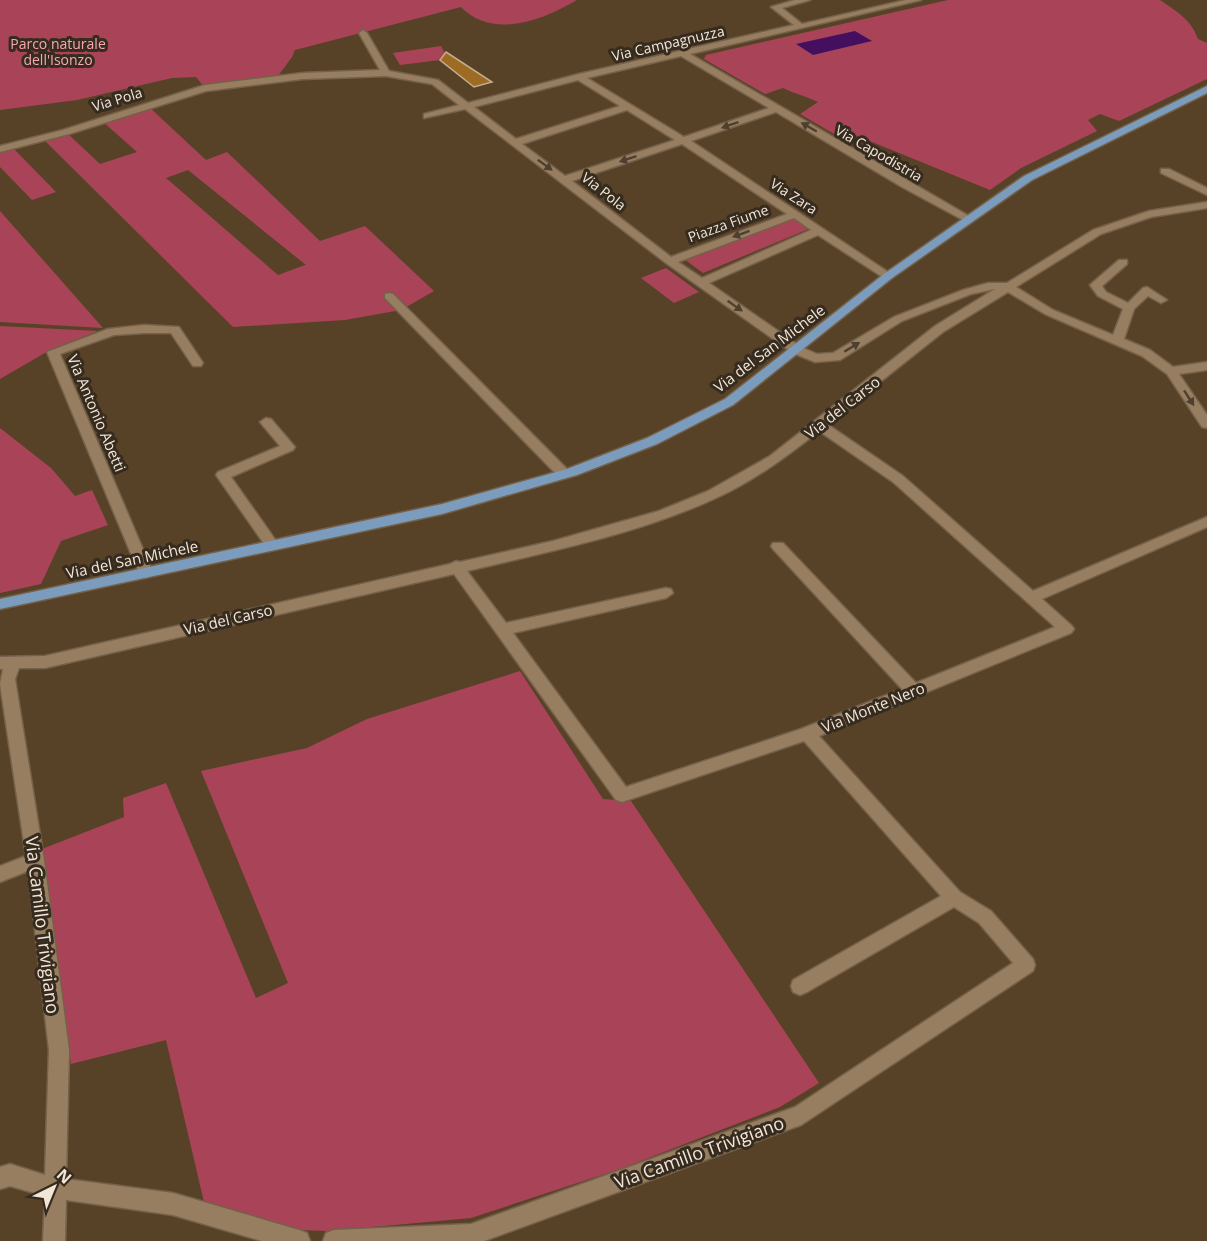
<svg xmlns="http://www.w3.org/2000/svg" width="1207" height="1241" font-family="'Open Sans',sans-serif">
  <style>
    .green { fill: #a94458; fill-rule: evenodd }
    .water { fill: #450f60 }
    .building { fill: #9e6b22; stroke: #c6ac8e; stroke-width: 1.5 }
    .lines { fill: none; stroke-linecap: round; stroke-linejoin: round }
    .minor-casing { stroke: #74614a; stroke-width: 3 }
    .major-casing { stroke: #74614a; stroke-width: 3 }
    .minor { fill: #977e61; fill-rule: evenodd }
    .major { fill: #7b9cbd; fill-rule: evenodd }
    .oneway { fill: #4e4030 }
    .labels { text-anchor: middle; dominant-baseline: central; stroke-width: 6; stroke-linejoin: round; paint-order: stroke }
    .far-park-label { font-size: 14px; fill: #f9a6b1; stroke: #352b1f }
    .far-street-label { font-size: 14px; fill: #f4e6d7; stroke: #352b1f }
    .street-label { font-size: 15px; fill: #f4e6d7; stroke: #352b1f }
    .near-street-label { font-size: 18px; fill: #f4e6d7; stroke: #352b1f }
  </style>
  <rect width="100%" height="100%" fill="#584227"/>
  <g class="green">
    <path d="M0,0h577c-34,20 -84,40 -116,7l-166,43 -3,7 -17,23 -70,8 -9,-11 -24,1 -95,22 -77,10z"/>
    <path d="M948,0h212c16,11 31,19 38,39l9,4v36l-88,42 -19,-7 -12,6 9,11 -76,37 -31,22 -140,-57 -9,5 -41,-24 18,-12c-12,-6 -23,-8 -35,-14l-18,6 -61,-35 2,-4z"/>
    <path d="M441,46l7,13 -48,6 -7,-12z"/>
    <path d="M148,106l58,54 21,-8 93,89 45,-15 69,65 -33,19 -56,10 -112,7 -191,-189 24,-6 34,32 37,-12 -36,-32zM188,170l118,95h-1l-27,10 -112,-97z"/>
    <path d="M13,148l43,44 -24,8 -32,-33v-16z"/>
    <path d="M0,211l103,117 -103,-6z"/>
    <path d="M796,218l15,10 -108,45 -19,-14z"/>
    <path d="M666,268l33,24 -25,11 -33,-25z"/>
    <path d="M0,326l98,5 -48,19 -50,29z"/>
    <path d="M0,428l51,40 24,28 17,-6 16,35 -47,16 -20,43 -41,9z"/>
    <path d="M520,671l83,128 28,2 188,282 -39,24 -160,62 -149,49 -143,13 -29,-1 -95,-28 -38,-162 -95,24 -29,-215 82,-32 -1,-19 43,-15 90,215 32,-15 -87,-212 106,-23 60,-29z"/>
  </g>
  <path class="water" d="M855,31l17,10 -59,14 -17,-11z"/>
  <path class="building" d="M446,52l46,30 -18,5 -34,-27z"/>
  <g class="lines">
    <defs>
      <g id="minor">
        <path d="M795,0h15l-28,8 20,16 104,-24h15l-231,54 284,165 -5,3 -4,-1 -63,-34 -126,-75 -85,29 203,135 -2,2h-8l-66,-43 -109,48 92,64 16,7 16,-1 61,-36 69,-27 25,-7h19l86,-53 56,-19 58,-9v6l-56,9 -50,17 -85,53 37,23 60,25 10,-26 -25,-13 -8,-11 29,-25h8v4l-25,22 4,6 22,11 15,-15 4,-1 20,13 -6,3 -13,-7 -14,13 -10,30 26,11 23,17 34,-5v8l-28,4 28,41v13l-5,-1 -35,-53 -25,-18 -97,-42 -37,-22 -65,40 -116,92 76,52 130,115 174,-74v10l-165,72 29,26 3,4 -3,4 -252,103 141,156 31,19 42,48 2,6 -2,6 -232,154 -317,116h-161l3,-8 8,-3 137,-6 324,-117 218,-144 -34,-40 -25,-16 -147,85 -7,3 -7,-3 -2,-6 2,-6 148,-84 -137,-155 -182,61 -6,-2 -162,-226 -409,94h-26l-4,11 29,181 25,190 -3,129 107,14 126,37 8,3 3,8h-48l-89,-26 -107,-15 -1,41h-22l2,-45 -35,-10 -10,3v-22l10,-3 35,11 4,-125 -21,-179 -28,11v-16l26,-10 -26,-172 3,-15h-3v-12l45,-1 405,-92 6,-3 4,1 93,-21 106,-30 49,-20 62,-35 165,-130 60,-37 -24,5 -69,27 -62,39 -25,2 -22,-9 -127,-90 -201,-154 -41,9v-4l35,-9 -27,-21 -46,-8 -83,3 -97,12 -137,43 -69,18v-6l63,-16 142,-45 98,-12 77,-3 -21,-37 4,-3 4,3 22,38 49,9 30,23 111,-29 215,-49 -23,-18zM681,56l88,52 -85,29 -97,-59zM578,80l42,26 -104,33 -42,-32zM627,110l48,30 -110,36 -43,-32zM682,144l105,70 -116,43 -99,-76zM794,218l17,12 -109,48 -24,-16zM819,431l74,51 162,145 -139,56 -133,-140h-10l-2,3 2,3 129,140 -101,40 -175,58 -113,-154 153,-35 7,-5 -2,-4 -5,-1 -160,35 -39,-52c84,-20 171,-37 249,-73 38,-17 71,-42 103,-67z"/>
        <path d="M1161,169h8l38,19v7l-46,-22z"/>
        <path d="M389,293l4,1 176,177 2,3 -2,3h-10l-174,-179v-4z"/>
        <path d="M144,325l35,2 24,36 -2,3h-8l-22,-33h-27l-30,2 -54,19 93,219 -7,5 -7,-5 -92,-221 61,-23z"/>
        <path d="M266,418l5,1 24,28 -2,3 -62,27 48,68 -7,5 -5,-2 -51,-73 2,-3 62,-26 -20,-24z"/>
      </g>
      <path id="major" d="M1207,86v7l-175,87 -140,98 -159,127 -76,39 -80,31 -135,39 -442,95v-10l442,-95 125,-35 80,-31 78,-39 159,-125 140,-98z"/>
    </defs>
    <use href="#minor" class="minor-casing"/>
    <use href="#major" class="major-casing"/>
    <use href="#minor" class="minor"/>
    <use href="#major" class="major"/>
  </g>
  <defs><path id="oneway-solid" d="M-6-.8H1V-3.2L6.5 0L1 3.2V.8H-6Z" transform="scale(1.5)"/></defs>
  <g class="oneway">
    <use href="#oneway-solid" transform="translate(730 125) rotate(161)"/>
    <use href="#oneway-solid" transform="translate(809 127) rotate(-150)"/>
    <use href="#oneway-solid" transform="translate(628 159) rotate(162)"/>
    <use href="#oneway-solid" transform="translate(545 165) rotate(36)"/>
    <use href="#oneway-solid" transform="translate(741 234) rotate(160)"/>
    <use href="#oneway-solid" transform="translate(735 306) rotate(35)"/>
    <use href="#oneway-solid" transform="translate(852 347) rotate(-31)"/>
    <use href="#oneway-solid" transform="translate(1189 398) rotate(57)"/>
  </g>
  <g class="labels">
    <g class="far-park-label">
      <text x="58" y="43">Parco naturale<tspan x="58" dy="16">dell'Isonzo</tspan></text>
    </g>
    <g class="far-street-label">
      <text transform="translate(668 43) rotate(-13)">Via Campagnuzza</text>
      <text transform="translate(117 99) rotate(-17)">Via Pola</text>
      <text transform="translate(879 153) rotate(30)">Via Capodistria</text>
      <text transform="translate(604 191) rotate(38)">Via Pola</text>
      <text transform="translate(794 196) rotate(33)">Via Zara</text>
      <text transform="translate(728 223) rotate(-20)">Piazza Fiume</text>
    </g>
    <g class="street-label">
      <text transform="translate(769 348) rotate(-37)">Via del San Michele</text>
      <text transform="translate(842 407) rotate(-38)">Via del Carso</text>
      <text transform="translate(97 413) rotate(67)">Via Antonio Abetti</text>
      <text transform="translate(132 559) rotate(-12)">Via del San Michele</text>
      <text transform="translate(228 619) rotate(-13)">Via del Carso</text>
      <text transform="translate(873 707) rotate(-22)">Via Monte Nero</text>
    </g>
    <g class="near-street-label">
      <text transform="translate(43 925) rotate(83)">Via Camillo Trivigiano</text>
      <text transform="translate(699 1152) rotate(-20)">Via Camillo Trivigiano</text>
    </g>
  </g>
  <g transform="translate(54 1187) rotate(43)" stroke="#352b1f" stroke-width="4.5" paint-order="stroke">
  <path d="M0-4.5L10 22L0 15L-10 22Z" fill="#f4e6d7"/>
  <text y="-9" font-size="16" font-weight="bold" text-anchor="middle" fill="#f4e6d7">N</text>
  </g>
</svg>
